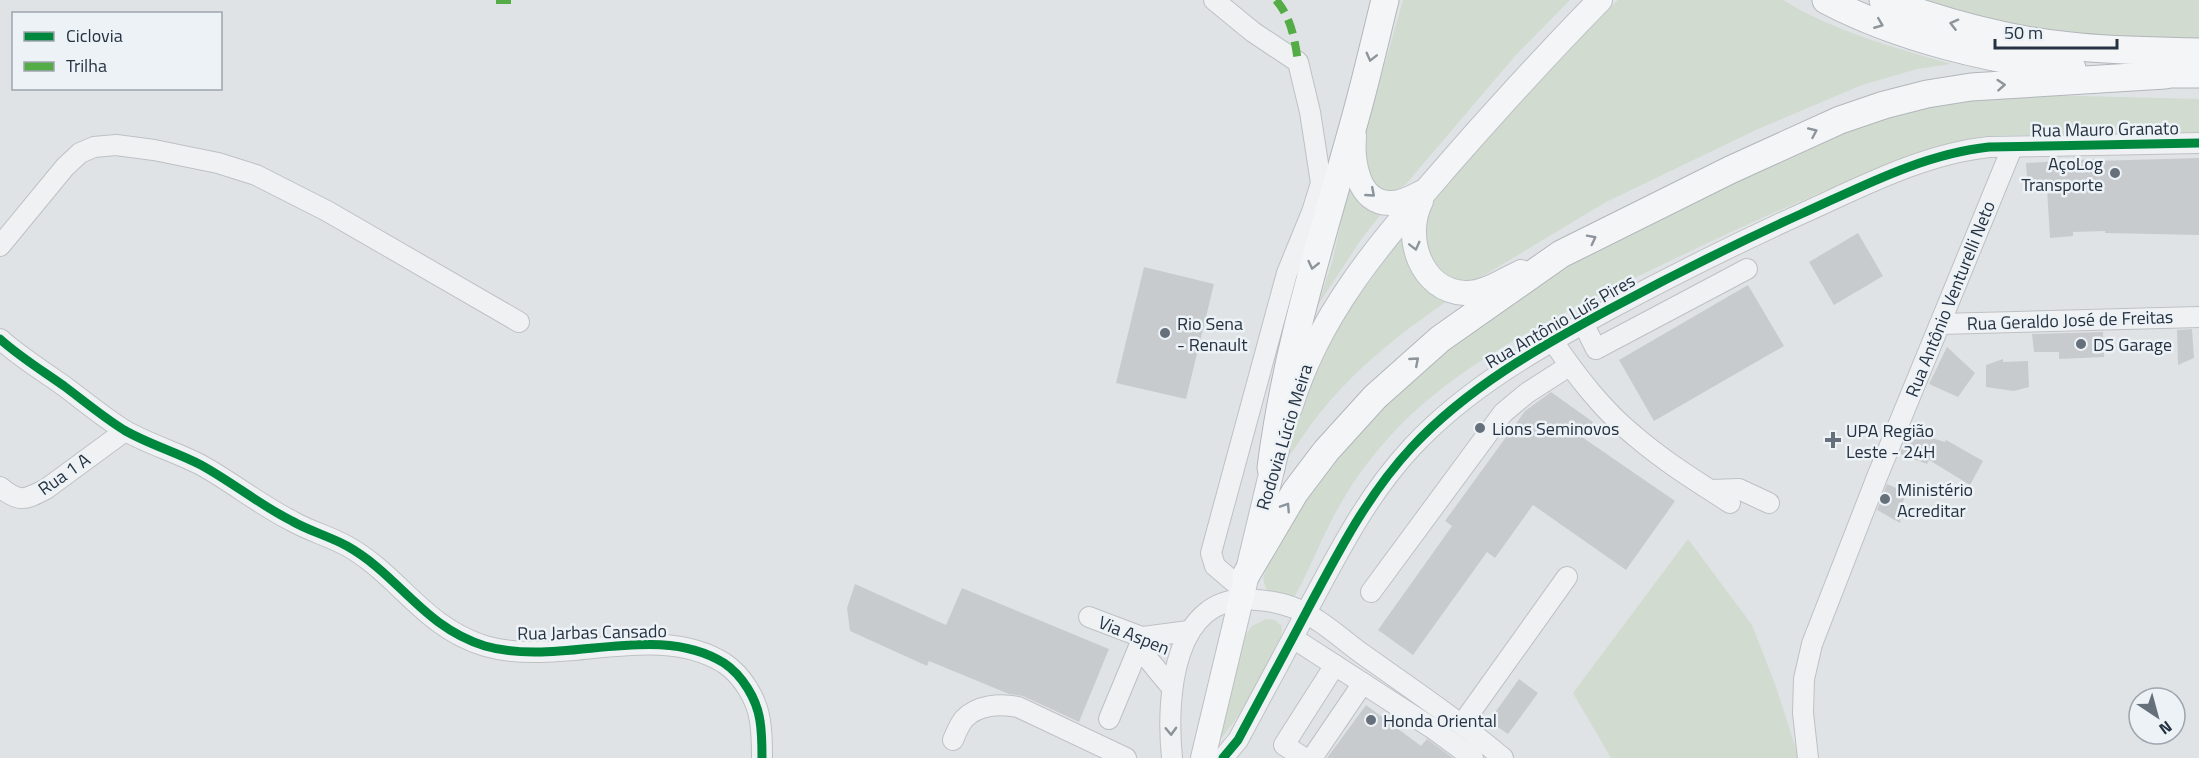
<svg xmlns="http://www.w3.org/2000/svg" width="2199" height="758" font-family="'Titillium Web',sans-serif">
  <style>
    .green { fill: #d1dbcf }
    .building { fill: #c8cbce }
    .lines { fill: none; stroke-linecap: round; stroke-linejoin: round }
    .minor-casing { stroke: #bec1c4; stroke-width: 22 }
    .major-casing { stroke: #bcc0c4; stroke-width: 26 }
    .highway-casing { stroke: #b2b6bb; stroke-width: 29 }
    .minor { stroke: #eff1f3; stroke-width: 20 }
    .major { stroke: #f4f5f6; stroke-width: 24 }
    .highway { stroke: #f4f5f6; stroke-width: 27 }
    .quiet { stroke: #53ac46; stroke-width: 8; stroke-dasharray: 15 8; stroke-linecap: butt }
    .cycleway-casing { stroke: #edf2f6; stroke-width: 13 }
    .cycleway { stroke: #00873e; stroke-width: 9 }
    .oneway { stroke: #8c949c }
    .oneway2 { stroke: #8a929a }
    .poi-dot { fill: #66707b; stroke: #edf2f6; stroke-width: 2 }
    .labels { text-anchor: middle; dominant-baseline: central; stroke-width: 5; stroke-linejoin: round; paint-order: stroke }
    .street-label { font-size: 18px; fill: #253241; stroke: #edf2f6 }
    .poi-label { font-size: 18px; fill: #253241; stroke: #edf2f6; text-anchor: start }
  </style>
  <rect width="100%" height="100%" fill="#e0e3e6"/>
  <g class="green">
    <path d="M1403,0h167l-55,56 -109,128c-11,8 -18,8 -30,4l-16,-36z"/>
    <path d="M1618,0h165c52,32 110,47 168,64l-34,5 -55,16 -104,44 -152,73 -128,77c-29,7 -38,-10 -54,-30l2,-42 151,-167z"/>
    <path d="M1927,0h272v42c-91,-6 -185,-10 -272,-42z"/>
    <path d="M2040,95l159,4v33l-180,3 -34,1 -23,4c-109,35 -214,83 -317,133 -87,42 -188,90 -254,162 -16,18 -32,38 -44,58 -21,33 -34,70 -53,105l-24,-3 -5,-9 -2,-8 6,-16 23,-49 102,-126 143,-103 58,-34 190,-99 145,-48z"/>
    <path d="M1347,161l39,47 -24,30 -44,67 15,-46 10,-46z"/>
    <path d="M1405,232l48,65c-47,32 -93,67 -129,111 -14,16 -25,35 -38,52l16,-55 38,-82z"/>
    <path d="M1688,539l64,86 23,59 24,74h-188l-38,-65z"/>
    <path d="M1266,619l9,1 6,5c8,25 -47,97 -63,118l26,-106 8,-11z"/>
  </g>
  <g class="building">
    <path d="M2199,158v77l-94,-2v-2l-32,1v4l-23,2 -3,-49 -19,2 -2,-28 68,-4v2z"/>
    <path d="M1858,233l25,43 -49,29 -25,-43z"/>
    <path d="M1144,267l70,17 -28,115 -70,-16z"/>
    <path d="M1748,285l36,61 -130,75 -35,-61z"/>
    <path d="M2192,329l2,29 -16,7 -1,-35z"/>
    <path d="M2103,332l1,25 -45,2v-7h-25l-2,-18z"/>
    <path d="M1947,347l28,26 -17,24 -29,-13z"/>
    <path d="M2003,359v3l25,-1 1,26 -15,4 -28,-4v-22z"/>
    <path d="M1551,392l42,30 -11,15 93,64 -49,69 -93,-65 -38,53 -8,-6 -74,103 -35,-25 74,-104 -7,-5 80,-110z"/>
    <path d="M1909,431l36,11 1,-2 37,21 -13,24 -41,-25 -2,4 -27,-10z"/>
    <path d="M1887,484l18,8 -5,31 -23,-13z"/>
    <path d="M855,584l91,41 16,-37 147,61 -30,73 -56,-26 -14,-2 -80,-33 -2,5 -77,-35 -3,-23z"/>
    <path d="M1519,679l19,14 -30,41 -19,-13z"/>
    <path d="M1366,705l55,41 6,-7 26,19h-126z"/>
  </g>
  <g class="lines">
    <defs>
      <g id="minor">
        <path d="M1214,0l39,32 45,30 12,50 11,71 -9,29 -25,61 -76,280 4,13 27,23"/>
        <path d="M0,246l65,-79 15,-14 14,-6 22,-2 38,5 64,13 38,12 71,36 192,111"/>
        <path d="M1583,323l13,26 151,-80"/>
        <path d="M1940,324l259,-7"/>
        <path d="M0,339c20,18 43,32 64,47 20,15 39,31 60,44 24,14 52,22 77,35 31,17 59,40 91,56 17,10 37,15 55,25 52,29 76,81 138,100 76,22 170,-26 239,17 18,12 33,36 36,58 2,12 2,25 2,37"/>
        <path d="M1552,340c24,35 51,71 84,97 29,25 62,45 94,66"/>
        <path d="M0,487c19,16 25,13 46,2l79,-58"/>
        <path d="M1711,490l28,-1 30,14"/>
        <path d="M1371,592l132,-179 24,-20 42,-27"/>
        <path d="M1089,617l66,25"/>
        <path d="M1293,638l139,90 41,30"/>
        <path d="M1139,648l33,40"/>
        <path d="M1109,719l34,-82 46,-6"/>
        <path d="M1462,724l105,-147"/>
        <path d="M953,740c3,-7 6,-15 11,-21 13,-14 36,-16 54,-12l108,51"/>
        <path d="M1172,758c-6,-60 0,-168 85,-158 14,1 28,4 40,9 23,10 44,29 64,44 48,34 97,67 142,105"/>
        <path d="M1223,758l15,-18c24,-45 48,-89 71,-133 30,-56 59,-113 103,-160 55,-59 126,-99 196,-137 63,-34 127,-66 193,-96 60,-27 122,-60 188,-67l210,-4"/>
        <path d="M1304,758l-20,-13 51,-80"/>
        <path d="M1312,758l51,-75"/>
        <path d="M1808,758l-5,-45 1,-34 8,-35 65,-167 135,-329"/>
      </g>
      <g id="major">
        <path d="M1354,136c-2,24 3,69 38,67 11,0 21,-6 31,-11"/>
        <path d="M1421,201c-18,35 -1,90 44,92 19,1 39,-13 56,-21"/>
        <path d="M1290,408c30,-98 93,-168 158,-243 49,-56 100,-112 152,-165"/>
        <path d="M1203,758l74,-309"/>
      </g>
      <g id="highway">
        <path d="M1826,0c70,37 167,62 246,68"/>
        <path d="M1883,0c60,22 123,40 187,46 43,5 86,5 129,6"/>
        <path d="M2146,74h53"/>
        <path d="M1271,468c15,-120 52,-233 84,-349 11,-39 20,-79 30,-119"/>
        <path d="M1246,575l49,-83 31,-41 49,-54 65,-58 121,-85 169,-84 110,-50 44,-15 43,-11 44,-7 194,-12"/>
      </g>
    </defs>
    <use href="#minor" class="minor-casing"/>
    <use href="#major" class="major-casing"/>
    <use href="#highway" class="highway-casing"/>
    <use href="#minor" class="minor"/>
    <use href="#major" class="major"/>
    <use href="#highway" class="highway"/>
    <g class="quiet">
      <path d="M496,0h19"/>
      <path d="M1276,0c15,17 19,40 22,62"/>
    </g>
    <defs>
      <g id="cycleway">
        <path d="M0,339c20,18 43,32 64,47 20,15 39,31 60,44 24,14 52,22 77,35 31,17 59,40 91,56 17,10 37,15 55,25 52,29 76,81 138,100 76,22 170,-26 239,17 18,12 33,36 36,58 2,12 2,25 2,37"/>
        <path d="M1223,758l15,-18c24,-45 48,-89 71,-133 30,-56 59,-113 103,-160 55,-59 126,-99 196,-137 63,-34 127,-66 193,-96 60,-27 122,-60 188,-67l210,-4"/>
      </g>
    </defs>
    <use href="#cycleway" class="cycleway-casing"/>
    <use href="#cycleway" class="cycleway"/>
  </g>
  <defs><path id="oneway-chevron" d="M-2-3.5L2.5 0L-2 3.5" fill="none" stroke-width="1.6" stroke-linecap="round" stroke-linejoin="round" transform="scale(1.5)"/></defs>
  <g class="oneway">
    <use href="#oneway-chevron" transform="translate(1879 24) rotate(22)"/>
    <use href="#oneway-chevron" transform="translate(1954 24) rotate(-166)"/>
    <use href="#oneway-chevron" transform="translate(1371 57) rotate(104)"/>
    <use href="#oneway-chevron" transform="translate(2001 85) rotate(-4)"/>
    <use href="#oneway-chevron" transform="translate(1813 132) rotate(-24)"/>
    <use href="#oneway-chevron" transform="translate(1371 193) rotate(41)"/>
    <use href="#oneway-chevron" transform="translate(1592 239) rotate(-27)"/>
    <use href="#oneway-chevron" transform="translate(1415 246) rotate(76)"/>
    <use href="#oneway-chevron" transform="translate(1313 265) rotate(103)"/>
    <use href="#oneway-chevron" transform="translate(1415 361) rotate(-41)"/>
    <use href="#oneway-chevron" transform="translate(1286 507) rotate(-57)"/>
  </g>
  <use class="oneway2" href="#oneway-chevron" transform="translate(1171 731) rotate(88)"/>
  <g class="poi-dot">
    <circle cx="2115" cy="173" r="6"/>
    <circle cx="1165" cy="333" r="6"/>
    <circle cx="2081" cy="344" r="6"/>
    <circle cx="1480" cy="428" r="6"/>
    <path d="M1830 431h6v6h6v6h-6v6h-6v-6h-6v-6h6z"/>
    <circle cx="1885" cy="499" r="6"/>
    <circle cx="1371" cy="720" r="6"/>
  </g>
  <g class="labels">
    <g class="street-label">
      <text transform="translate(2105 129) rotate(-1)">Rua Mauro Granato</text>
      <text transform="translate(1950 299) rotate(-68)">Rua Antônio Venturelli Neto</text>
      <text transform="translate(2070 320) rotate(-2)">Rua Geraldo José de Freitas</text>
      <text transform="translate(1560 321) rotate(-30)">Rua Antônio Luís Pires</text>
      <text transform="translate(1284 437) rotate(-73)">Rodovia Lúcio Meira</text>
      <text transform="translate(64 474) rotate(-35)">Rua 1 A</text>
      <text transform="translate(592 632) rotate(-1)">Rua Jarbas Cansado</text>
      <text transform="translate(1134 635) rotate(22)">Via Aspen</text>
    </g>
    <g class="poi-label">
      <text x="2103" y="163" text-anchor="end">AçoLog<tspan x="2103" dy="21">Transporte</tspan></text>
      <text x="1177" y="323">Rio Sena<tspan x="1177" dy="21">- Renault</tspan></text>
      <text x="2093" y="344">DS Garage</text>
      <text x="1492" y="428">Lions Seminovos</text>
      <text x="1846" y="430">UPA Região<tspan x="1846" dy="21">Leste - 24H</tspan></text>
      <text x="1897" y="489">Ministério<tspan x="1897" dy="21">Acreditar</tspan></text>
      <text x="1383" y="720">Honda Oriental</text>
    </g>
  </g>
  <rect x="12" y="12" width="210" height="78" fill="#edf2f6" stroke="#9da5ae" stroke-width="1.5"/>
  <rect x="24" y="32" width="30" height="9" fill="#00873e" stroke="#9da5ae" stroke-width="1.5"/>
  <text x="66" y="42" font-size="18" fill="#253241">Ciclovia</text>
  <rect x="24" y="62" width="30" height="9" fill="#53ac46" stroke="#9da5ae" stroke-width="1.5"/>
  <text x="66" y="72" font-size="18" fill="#253241">Trilha</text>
  <g transform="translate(2157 716) rotate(144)"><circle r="28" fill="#edf2f6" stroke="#9da5ae" stroke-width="1.5"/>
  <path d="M0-4.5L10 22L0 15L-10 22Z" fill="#66707b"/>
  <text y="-9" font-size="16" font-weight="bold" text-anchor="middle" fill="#253241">N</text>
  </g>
  <path d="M1995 39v9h122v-9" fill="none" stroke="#253241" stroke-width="3"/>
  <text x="2004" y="39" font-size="18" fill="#253241" stroke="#edf2f6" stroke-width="4.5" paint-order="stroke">50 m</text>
</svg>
